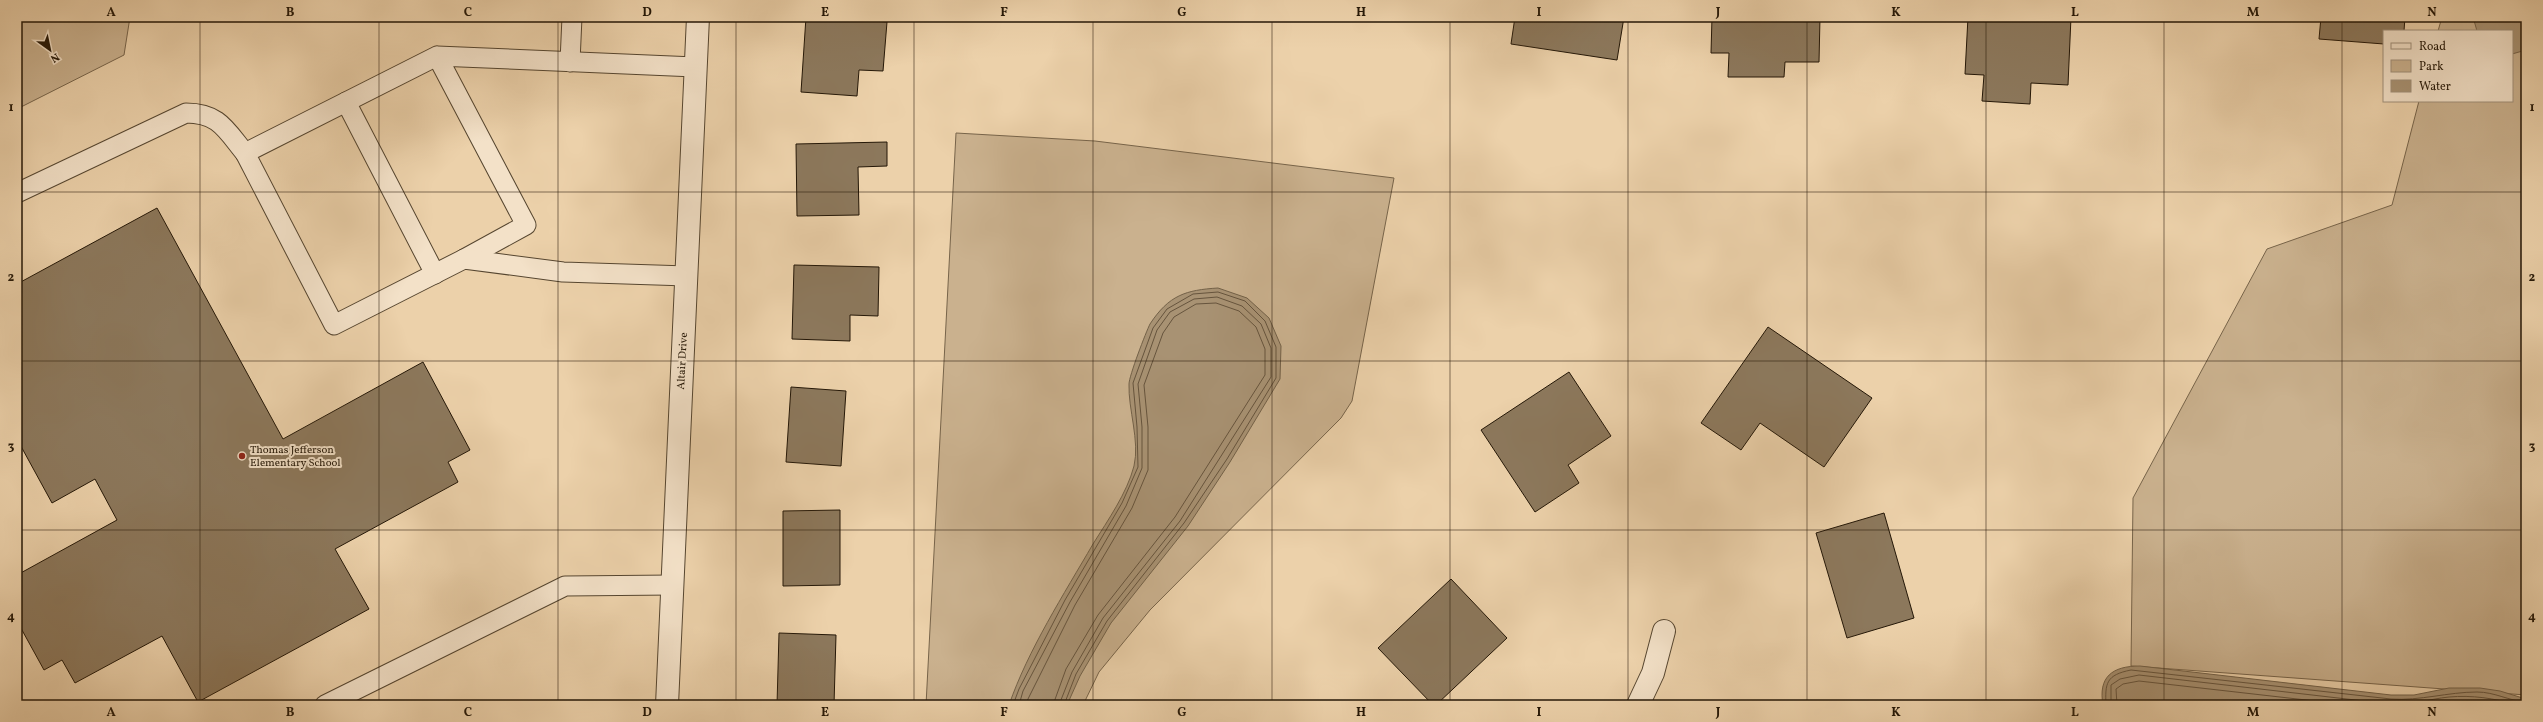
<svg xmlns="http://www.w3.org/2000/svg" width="2543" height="722" font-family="Vollkorn,serif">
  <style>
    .green { fill: #cab18e; stroke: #77644a }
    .water { fill: #a89273; stroke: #736148 }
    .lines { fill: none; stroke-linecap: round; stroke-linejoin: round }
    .shore { stroke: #66543d; stroke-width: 1 }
    .building { fill: #8c785c; stroke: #241707 }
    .service-casing { stroke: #564630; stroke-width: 21 }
    .minor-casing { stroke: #564630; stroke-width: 24 }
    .tertiary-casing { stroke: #564630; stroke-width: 24 }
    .service { stroke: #f3e1c8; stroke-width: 19 }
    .minor { stroke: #f3e1c8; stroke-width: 22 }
    .tertiary { stroke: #f3e1c8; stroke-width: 22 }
    .grid { fill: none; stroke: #241707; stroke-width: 1; stroke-opacity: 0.55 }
    .poi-dot { fill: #8f2418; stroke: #f3e1c8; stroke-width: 1.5 }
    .labels { text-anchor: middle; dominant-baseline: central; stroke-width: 4; stroke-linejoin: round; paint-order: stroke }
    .street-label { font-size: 11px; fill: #241707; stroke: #f3e1c8 }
    .poi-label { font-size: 11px; fill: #241707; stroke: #f3e1c8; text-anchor: start }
    .neatline { fill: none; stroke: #241707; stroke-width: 1.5 }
    .grid-label { font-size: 13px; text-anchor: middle; font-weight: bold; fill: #241707 }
  </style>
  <rect width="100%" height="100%" fill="#ecd1aa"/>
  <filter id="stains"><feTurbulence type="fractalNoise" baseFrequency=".005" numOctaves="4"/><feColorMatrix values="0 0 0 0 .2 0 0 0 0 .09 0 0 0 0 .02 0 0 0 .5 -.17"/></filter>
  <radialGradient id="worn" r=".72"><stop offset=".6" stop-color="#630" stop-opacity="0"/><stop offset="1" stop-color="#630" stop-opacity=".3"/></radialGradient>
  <g class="green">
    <path d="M17,17h113l-6,38 -107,54z"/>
    <path d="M2442,17h84v678l-395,-29 2,-168 134,-249 125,-44 27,-104h93v-70h-74z"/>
    <path d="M956,133l139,8 299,37 -42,223 -11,17 -191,192 -51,62 -16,33h-157z"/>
  </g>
  <g class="water">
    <path d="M2473,17h53v33l-14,4v-23h-35z"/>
    <path d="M1218,288l29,10 22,20 12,28 -1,33 -50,83 -42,64 -77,97 -31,53 -13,29h-58c19,-55 55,-111 84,-161 15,-24 34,-51 41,-78 6,-25 -6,-57 -5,-82 0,-8 17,-52 21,-60 19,-29 36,-34 68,-36z"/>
    <path d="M2140,666l251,29h23l35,-7h31l20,3 26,8v6h-423c-5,-28 9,-39 37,-39z"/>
  </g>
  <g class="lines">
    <g class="shore">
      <path d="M1013,705l6,-16 46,-89 57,-97 16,-36 -1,-40 -4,-44 20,-55 14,-19 26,-15 25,-2 27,9 20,20 11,26v31l-49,81 -43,64 -77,98 -31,53 -12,31"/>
      <path d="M1019,705l4,-14 47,-89 56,-96 16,-38v-41l-4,-43 19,-54 13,-18 24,-13 23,-2 25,9 19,18 10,24v29l-91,144 -77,97 -31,54 -13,33"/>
      <path d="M1025,705l50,-100 57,-97 16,-38v-43l-4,-42 19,-52 11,-16 22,-13 20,-1 23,8 17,16 9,22v26l-90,142 -77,98 -32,54 -13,36"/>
      <path d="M2106,705c-1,-22 0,-30 25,-35l260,29c29,2 57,-7 86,-7 18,0 32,9 49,10"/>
      <path d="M2111,705v-20l9,-6 19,-4 251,29c21,2 38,-5 59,-7 23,-2 45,1 67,8"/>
      <path d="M2117,705l-1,-16 7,-5 16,-3 211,24"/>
      <path d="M2439,705l40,-2 16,2"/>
    </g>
  </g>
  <g class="building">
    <path d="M806,17l81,5 -4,49 -24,-1 -2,26 -56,-4z"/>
    <path d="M1515,17h109l-7,43 -106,-16z"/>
    <path d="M1712,17h108l-1,45h-34l-1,15h-56l1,-24h-18z"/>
    <path d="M1968,17h103l-3,68 -37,-2 -1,21 -48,-3 2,-26 -19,-1z"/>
    <path d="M2321,17h84l-1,14h-20v13l-65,-5z"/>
    <path d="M887,142v24l-29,1 1,48 -62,1 -1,-72z"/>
    <path d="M157,208l126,231 140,-77 47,88 -22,12 10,20 -123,67 34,60 -171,93 -36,-66 -87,47 -13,-23 -18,10 -27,-49v-46l100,-55 -22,-41 -43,24 -35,-64v-155z"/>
    <path d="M794,265l85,2 -1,49 -28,-1v26l-58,-2z"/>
    <path d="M1768,327l104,71 -48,69 -64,-44 -19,27 -40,-27z"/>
    <path d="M1569,372l42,64 -43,29 11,18 -44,29 -54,-82z"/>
    <path d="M791,387l55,4 -5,75 -55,-4z"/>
    <path d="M840,510v75l-57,1v-75z"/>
    <path d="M1884,513l30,105 -67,20 -31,-105z"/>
    <path d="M1451,579l56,59 -71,67h-3l-55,-57z"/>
    <path d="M779,633l57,2 -2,70h-57z"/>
  </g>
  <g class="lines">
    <defs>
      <g id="service">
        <path d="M437,56l89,169 -62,34 -130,66 -89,-172 192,-97 258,11"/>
        <path d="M570,62l2,-45"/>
        <path d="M346,102l89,172"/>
        <path d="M17,193l169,-80c33,0 40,17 59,40"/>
        <path d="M464,259l99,13 124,4"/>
        <path d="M325,705l240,-119 108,-1"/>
      </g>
      <path id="minor" d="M1638,705l15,-32 11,-42"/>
      <path id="tertiary" d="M667,705l31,-688"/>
    </defs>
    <use href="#service" class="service-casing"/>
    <use href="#minor" class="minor-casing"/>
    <use href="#tertiary" class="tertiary-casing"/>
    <use href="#service" class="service"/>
    <use href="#minor" class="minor"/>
    <use href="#tertiary" class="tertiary"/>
  </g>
  <path class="grid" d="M200,17v688M379,17v688M558,17v688M736,17v688M914,17v688M1093,17v688M1272,17v688M1450,17v688M1628,17v688M1807,17v688M1986,17v688M2164,17v688M2342,17v688M17,192h2509M17,361h2509M17,530h2509"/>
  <circle class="poi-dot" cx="242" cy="456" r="4"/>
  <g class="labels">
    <g class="street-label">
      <text transform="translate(683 361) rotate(-87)">Altair Drive</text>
    </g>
    <g class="poi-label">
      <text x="250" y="450">Thomas Jefferson<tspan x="250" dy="13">Elementary School</tspan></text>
    </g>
  </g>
  <rect width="2543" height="722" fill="none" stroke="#ecd1aa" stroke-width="44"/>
  <rect x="2383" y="30" width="130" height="72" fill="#f3e1c8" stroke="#a0907b"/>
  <rect x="2391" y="43" width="20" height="6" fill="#f3e1c8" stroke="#a0907b"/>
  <text x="2419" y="50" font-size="12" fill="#241707">Road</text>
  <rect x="2391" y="60" width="20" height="12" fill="#cab18e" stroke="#a0907b"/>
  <text x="2419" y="70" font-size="12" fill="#241707">Park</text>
  <rect x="2391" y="80" width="20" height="12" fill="#a89273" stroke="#a0907b"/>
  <text x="2419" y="90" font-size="12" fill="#241707">Water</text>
  <g transform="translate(50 50) rotate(147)" stroke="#f3e1c8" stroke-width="3" paint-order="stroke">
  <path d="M0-3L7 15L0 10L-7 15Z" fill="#241707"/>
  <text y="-6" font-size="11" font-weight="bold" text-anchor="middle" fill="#241707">N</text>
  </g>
  <rect x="22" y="22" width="2499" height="678" class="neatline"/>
  <g class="grid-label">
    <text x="111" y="16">A</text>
    <text x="290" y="16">B</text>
    <text x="468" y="16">C</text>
    <text x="647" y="16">D</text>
    <text x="825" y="16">E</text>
    <text x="1004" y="16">F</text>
    <text x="1182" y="16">G</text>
    <text x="1361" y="16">H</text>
    <text x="1539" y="16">I</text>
    <text x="1718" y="16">J</text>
    <text x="1896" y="16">K</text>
    <text x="2075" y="16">L</text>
    <text x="2253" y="16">M</text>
    <text x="2432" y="16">N</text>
    <text x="11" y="111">1</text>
    <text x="2532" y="111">1</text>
    <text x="11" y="281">2</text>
    <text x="2532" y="281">2</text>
    <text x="11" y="450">3</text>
    <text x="2532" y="450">3</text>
    <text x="11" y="620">4</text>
    <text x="2532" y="620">4</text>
    <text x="111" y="716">A</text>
    <text x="290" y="716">B</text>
    <text x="468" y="716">C</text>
    <text x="647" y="716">D</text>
    <text x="825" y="716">E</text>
    <text x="1004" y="716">F</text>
    <text x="1182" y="716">G</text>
    <text x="1361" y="716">H</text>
    <text x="1539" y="716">I</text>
    <text x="1718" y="716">J</text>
    <text x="1896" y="716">K</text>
    <text x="2075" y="716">L</text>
    <text x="2253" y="716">M</text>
    <text x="2432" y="716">N</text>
  </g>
  <rect width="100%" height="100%" filter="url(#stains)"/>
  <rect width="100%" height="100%" fill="url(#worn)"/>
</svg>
